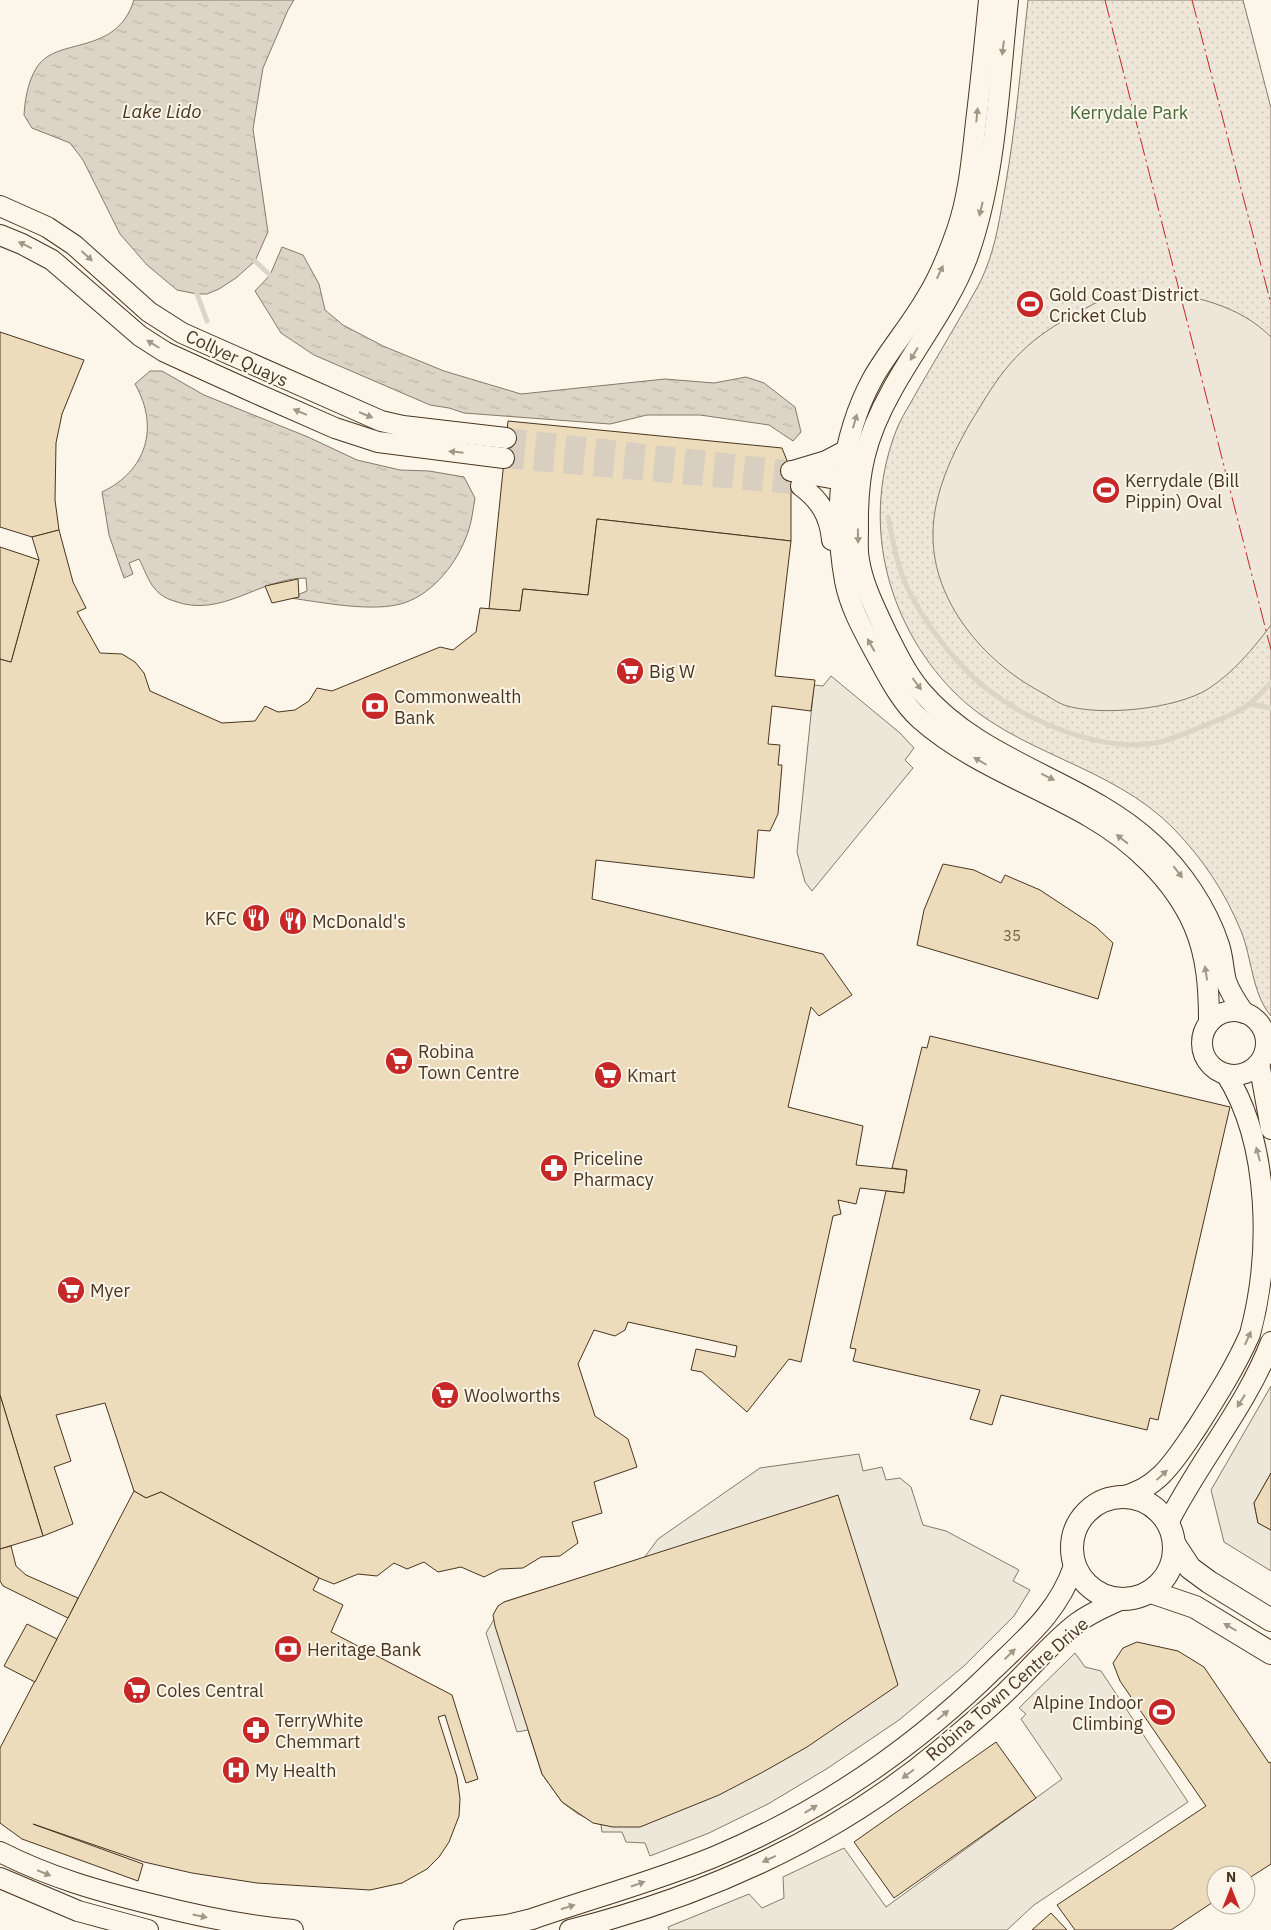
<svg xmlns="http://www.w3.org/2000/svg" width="1271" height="1930" font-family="'IBM Plex Sans',sans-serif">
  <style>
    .grass { fill: url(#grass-dots); stroke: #887966 }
    .pitch { fill: #ede6d9; stroke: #887966 }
    .parking { fill: #ede7d9; stroke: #887966 }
    .water { fill: url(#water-ripples); stroke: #887966 }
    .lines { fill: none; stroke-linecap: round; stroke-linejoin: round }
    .stream { stroke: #dcd4c6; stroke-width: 5 }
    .building { fill: #ecdcbc; stroke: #4a3520 }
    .tertiary-tunnel { stroke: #d8cfc1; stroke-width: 20; stroke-dasharray: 20 10; stroke-linecap: butt }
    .tertiary-casing { stroke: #4a3520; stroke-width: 22 }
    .secondary-casing { stroke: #4a3520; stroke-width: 24 }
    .tertiary { stroke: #fbf6e9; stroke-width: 20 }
    .secondary { stroke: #fbf6e9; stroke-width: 22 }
    .power { stroke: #c62828; stroke-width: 1; stroke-dasharray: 18 4 2.5 4; stroke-linecap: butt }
    .oneway { fill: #a29684 }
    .labels { text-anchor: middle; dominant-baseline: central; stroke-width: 4; stroke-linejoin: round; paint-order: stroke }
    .number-label { font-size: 15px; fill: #725f47 }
    .park-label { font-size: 18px; fill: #436837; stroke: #fbf6e9 }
    .poi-label { font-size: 18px; fill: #4a3520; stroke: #fbf6e9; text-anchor: start }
    .street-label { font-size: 18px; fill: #4a3520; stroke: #fbf6e9 }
    .water-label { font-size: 19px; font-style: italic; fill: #4a3520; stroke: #fbf6e9 }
  </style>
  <defs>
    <pattern id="grass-dots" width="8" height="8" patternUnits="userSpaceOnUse" patternTransform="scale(1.25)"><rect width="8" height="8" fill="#ede6d9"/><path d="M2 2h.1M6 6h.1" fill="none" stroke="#cdc6ba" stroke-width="1.8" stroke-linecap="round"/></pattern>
    <pattern id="water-ripples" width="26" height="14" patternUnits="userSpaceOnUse" patternTransform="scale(1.25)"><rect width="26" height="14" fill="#dcd4c6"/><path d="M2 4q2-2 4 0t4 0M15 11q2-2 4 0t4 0" fill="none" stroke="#beb7aa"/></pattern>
  </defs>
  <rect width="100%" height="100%" fill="#fbf6e9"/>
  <path class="grass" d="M1028,0h215l28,108v908c-19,-22 -19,-58 -30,-85 -16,-39 -38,-72 -67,-102 -63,-65 -160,-75 -221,-138 -68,-70 -93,-173 -55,-265 6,-13 14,-25 21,-38 16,-28 33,-56 49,-84 6,-11 13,-22 17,-33 11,-26 15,-55 20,-83 11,-62 16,-125 23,-188z"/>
  <path class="pitch" d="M1148,289c45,7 90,15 123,48v288c-18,24 -38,48 -63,64 -32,20 -108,28 -144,16 -8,-3 -17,-10 -25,-14 -55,-30 -106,-89 -106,-155 -1,-44 24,-93 47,-129 27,-46 51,-70 99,-95 9,-5 19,-11 29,-14 13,-4 27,-6 40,-9z"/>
  <g class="parking">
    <path d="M831,676l69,57 14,15 -9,12 8,8 -101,123 -7,-9 -8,-30 17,-167 9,1z"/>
    <path d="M1271,1386v87l-17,30 4,20 13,7v41l-47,-29 -13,-52z"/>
    <path d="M859,1454l4,17 19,-4 4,13 14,-2 11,9 12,38 23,6 73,39 -6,11 17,9 -16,26 -50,50 -65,54 -71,48 -60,36 -59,29 -59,23 -5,-13 -19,-1 -4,-10h-20l-1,-7 -23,-11 -16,-12 -20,-28 -14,-44 -11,2 -31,-99 18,-31 140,-44 14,-19 102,-71z"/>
    <path d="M1075,1653l10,14 16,4 87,131 -154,103 -27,25h-338l-1,-3 81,-33 13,14 22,-10 -1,-21 61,-29 42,59 176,-128 -41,-60 5,-5 -7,-6z"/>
  </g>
  <g class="water">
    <path d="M134,0h160l-6,10 -25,58 -10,61 15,103 -13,29 -19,17 -17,11 -12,5h-10l-20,-4 -30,-25 -27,-31 -37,-74 -13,-17 -38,-15 -8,-13c1,-16 4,-34 13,-48 20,-31 79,-10 97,-67z"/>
    <path d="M282,247l21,8 16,29 6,26 18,15 40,21 61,25 77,23 144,-15 49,4 32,-6 18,6 31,24 6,25 -8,9 -24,-16 -69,-10h-53l-37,9 -146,-11 -15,-5 -19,-3 -116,-50 -33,-22 -26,-42 15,-16z"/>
    <path d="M150,371h12l42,24 104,42 49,23 43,10 29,1 35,6 11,21c-2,11 -3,23 -7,34 -10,30 -34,61 -64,71 -31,10 -83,-1 -114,-5l17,-7 -1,-13c-47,0 -84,41 -132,23 -7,-2 -14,-6 -19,-12 -7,-8 -11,-21 -16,-30l-10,4 4,11 -9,4 -15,-43 -7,-43c44,-21 58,-64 33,-108z"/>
  </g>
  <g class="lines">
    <g class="stream">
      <path d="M255,261l15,14"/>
      <path d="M197,294l10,27"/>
      <path d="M888,517c5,25 10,54 22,76 14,27 32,52 53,74 42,46 129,86 192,76 16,-3 32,-10 46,-16 16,-7 36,-13 48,-23 8,-6 15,-14 22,-21"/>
      <path d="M1250,704l21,4"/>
    </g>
  </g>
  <g class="building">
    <path d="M0,332l84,28 -22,54 -6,29 -1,57 4,30 -27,7 -32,-10z"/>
    <path d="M508,421l274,27 9,23v70l-194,-22 -9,76 -65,-6 -3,22 -31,-2z"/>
    <path d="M597,519l194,22 -16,135 40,4 -4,31 -39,-5 -4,38 12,1 -2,20h4l-4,49 -8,17 -12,-1 -4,48 -158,-18 -4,39 231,55 29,41 -33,21 -8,-9 -23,100 75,19 -7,39 51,5 -3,23 -44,-5 -4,16 -18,-4 3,14 -8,2 -32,146 -12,-3 -42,53 -45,-40 -11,-2 5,-21 39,8 2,-11 -109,-24 -3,8 -10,6 -21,-6 -16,34 17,52 33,23 9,28 -43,15 8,31 -30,9 6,21 -18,13 -19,1 -18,11 -23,1 -16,8 -23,-10 -23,5 -14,-10 -17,7 -13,-6 -17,13 -19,-2 -24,10 -15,-6 -158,-86 -15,6 -12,-7 -29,-88 -49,12 15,46 -17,6 19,57 -30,12 -43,-141v-736l11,3 28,-102 -7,-23 27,-7 14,52 13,26 -9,4 23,41 22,1 13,8 9,11 6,18 72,32 33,-2 10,-15 13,6 17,-2 14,-9 8,-13 15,3 108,-44 13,3 23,-18 4,-24 40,3 3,-22 65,6z"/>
    <path d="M0,547l39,13 -28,102 -11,-3z"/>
    <path d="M298,579l1,18 -27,6 -7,-17z"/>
    <path d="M943,864l31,6 27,13 4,-8 35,15 56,37 17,16 -15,56 -181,-54 7,-35z"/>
    <path d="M930,1036l300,71 -72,313 -8,-2 -3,12 -146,-35 -9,30 -22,-6 10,-29 -127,-29 3,-12 -6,-1 36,-157 18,2 3,-23 -15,-2 30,-121 5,1z"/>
    <path d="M0,1395l43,141 -43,13z"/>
    <path d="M1271,1473v57l-13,-7 -4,-20z"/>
    <path d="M134,1491l12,7 15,-6 158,86 -6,12 30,15 -12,27 121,63 26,84 -12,4 -21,-68 -7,2 19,60 3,22 -1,17 -10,26 -10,15 -12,12 -25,14 -32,7 -113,-7 -65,-10 -48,-11 -111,-38 110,40 -5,17 -116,-42 -22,-16v-75z"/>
    <path d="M838,1495l60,190 -91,62 -44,25 -44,23 -79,32h-27l-20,-4 -31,-21 -20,-28 -47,-148 -2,-11 5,-9 6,-4z"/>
    <path d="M11,1546l5,20 10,9 52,23 -10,20 -65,-32 -3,-5v-32z"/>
    <path d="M27,1624l30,15 -22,43 -31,-16z"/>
    <path d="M1137,1642l41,9 26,16 65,96 2,-1v102l-25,16v-5h-30v25l-45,30h-96l-18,-25 149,-99 -86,-125 -7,-18 10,-15z"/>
    <path d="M996,1742l40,56 -142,100 -40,-56z"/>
    <path d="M1051,1913l16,17h-35z"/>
  </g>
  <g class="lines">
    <g class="tertiary-tunnel">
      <path d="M506,438l279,32"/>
      <path d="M504,458l287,26"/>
    </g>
    <defs>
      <g id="tertiary">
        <path d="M989,0c-4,41 -8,81 -13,122 -4,36 -7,73 -19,108 -8,23 -17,46 -30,67 -16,28 -38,53 -54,81 -33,60 -40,136 -28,203 5,26 18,49 31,73 12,22 25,48 44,65 50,44 113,65 170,98 42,24 84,63 104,109 13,30 15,63 15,96"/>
        <path d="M1008,0c-9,85 -12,178 -41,258 -18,47 -51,88 -75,132 -27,48 -35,84 -34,139 0,10 -1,21 1,31 4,26 17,50 28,74 10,20 20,40 34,57 62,73 162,88 232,153 29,27 54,64 66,101 4,12 4,24 7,36 4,12 11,22 18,32"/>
        <path d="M0,206l47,21 27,18 75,67 33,21 199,88 22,5 103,12"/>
        <path d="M0,235l22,9 30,16 88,76 25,16 88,40 82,36 43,14 126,16"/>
        <path d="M796,470l30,-9 21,-11"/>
        <path d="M791,471l51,9 10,5"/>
        <path d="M801,486c19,14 29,30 31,54"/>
        <circle cx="1234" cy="1043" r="32"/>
        <path d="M1259,1063l12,66"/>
        <path d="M1119,1497c40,-7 58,-40 79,-71 19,-30 38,-60 52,-92 21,-78 21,-189 -24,-260"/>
        <path d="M1168,1523c31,-62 78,-116 103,-181"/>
        <path d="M0,1852c49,25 98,39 151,52 47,12 94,22 142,26"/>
        <path d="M0,1878l78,33 70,19"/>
        <path d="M464,1930l43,-5 25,-6c61,-21 123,-38 182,-62 105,-44 200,-109 280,-188 34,-33 64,-57 80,-103"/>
        <path d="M570,1930c135,-34 263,-91 371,-181 23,-20 47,-39 68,-60 23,-22 43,-47 68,-66 13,-10 28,-16 43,-23"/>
      </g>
      <g id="secondary">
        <circle cx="1123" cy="1548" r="51"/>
        <path d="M1175,1545l15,23 19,14 62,38"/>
        <path d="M1151,1592l44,15 76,46"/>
      </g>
    </defs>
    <use href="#tertiary" class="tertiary-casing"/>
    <use href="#secondary" class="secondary-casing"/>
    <use href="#tertiary" class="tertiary"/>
    <use href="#secondary" class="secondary"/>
    <g class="power">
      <path d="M1105,0l166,650"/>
      <path d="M1192,0l79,304"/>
    </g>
  </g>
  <defs><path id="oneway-solid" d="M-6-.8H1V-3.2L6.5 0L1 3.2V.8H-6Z" transform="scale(1.25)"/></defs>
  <g class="oneway">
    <use href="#oneway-solid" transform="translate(1003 48) rotate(97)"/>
    <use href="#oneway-solid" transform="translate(977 115) rotate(-84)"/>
    <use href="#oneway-solid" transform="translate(981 209) rotate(103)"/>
    <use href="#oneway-solid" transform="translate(25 245) rotate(-154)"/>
    <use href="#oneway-solid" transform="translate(87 256) rotate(42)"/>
    <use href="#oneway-solid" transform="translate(940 272) rotate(-65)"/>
    <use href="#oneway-solid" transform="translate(153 344) rotate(-148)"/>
    <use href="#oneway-solid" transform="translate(914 354) rotate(121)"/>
    <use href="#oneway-solid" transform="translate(300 412) rotate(-157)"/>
    <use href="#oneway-solid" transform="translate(366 415) rotate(22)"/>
    <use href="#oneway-solid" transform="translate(855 421) rotate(-74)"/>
    <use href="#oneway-solid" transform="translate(456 452) rotate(-174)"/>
    <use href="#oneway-solid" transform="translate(858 536) rotate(89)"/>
    <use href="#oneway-solid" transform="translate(871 645) rotate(-119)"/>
    <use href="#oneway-solid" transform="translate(917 684) rotate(53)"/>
    <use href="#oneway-solid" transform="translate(980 761) rotate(-150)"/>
    <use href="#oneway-solid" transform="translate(1048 777) rotate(26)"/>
    <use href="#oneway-solid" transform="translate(1122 839) rotate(-142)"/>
    <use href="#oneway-solid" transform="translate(1178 872) rotate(52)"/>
    <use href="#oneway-solid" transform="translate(1206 973) rotate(-99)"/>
    <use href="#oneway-solid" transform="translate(1258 1154) rotate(-105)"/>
    <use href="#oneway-solid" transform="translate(1248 1338) rotate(-66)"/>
    <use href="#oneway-solid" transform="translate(1241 1401) rotate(122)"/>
    <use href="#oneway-solid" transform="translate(1162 1475) rotate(-43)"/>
    <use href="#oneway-solid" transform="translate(1230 1627) rotate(-150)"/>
    <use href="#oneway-solid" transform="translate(1010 1654) rotate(-44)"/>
    <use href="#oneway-solid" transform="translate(943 1715) rotate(-40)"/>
    <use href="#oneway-solid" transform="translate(908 1774) rotate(143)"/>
    <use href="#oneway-solid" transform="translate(811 1809) rotate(-31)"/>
    <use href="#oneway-solid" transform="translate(769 1859) rotate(155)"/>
    <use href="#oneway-solid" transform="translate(44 1873) rotate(22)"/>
    <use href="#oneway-solid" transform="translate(638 1884) rotate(-19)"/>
    <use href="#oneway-solid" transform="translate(568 1907) rotate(-18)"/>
    <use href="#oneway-solid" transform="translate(200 1916) rotate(12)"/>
  </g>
  <defs>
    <symbol id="stadium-disc" viewBox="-11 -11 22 22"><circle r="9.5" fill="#c62828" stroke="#fbf6e9"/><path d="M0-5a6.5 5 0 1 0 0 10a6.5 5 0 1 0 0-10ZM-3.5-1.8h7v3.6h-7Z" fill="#fff"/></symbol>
    <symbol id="supermarket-disc" viewBox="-11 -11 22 22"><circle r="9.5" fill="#c62828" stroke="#fbf6e9"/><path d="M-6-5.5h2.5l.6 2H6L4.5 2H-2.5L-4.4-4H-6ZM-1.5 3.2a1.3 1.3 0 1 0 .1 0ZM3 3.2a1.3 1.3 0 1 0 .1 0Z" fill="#fff"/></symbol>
    <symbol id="bank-disc" viewBox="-11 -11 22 22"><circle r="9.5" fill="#c62828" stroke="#fbf6e9"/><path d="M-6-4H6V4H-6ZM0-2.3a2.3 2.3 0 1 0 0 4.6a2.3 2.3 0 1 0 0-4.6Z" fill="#fff"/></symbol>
    <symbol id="restaurant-disc" viewBox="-11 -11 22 22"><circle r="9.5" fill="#c62828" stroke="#fbf6e9"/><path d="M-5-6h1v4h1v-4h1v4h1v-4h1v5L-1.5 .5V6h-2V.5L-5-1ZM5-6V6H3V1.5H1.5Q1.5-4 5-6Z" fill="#fff"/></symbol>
    <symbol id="pharmacy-disc" viewBox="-11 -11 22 22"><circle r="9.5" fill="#c62828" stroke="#fbf6e9"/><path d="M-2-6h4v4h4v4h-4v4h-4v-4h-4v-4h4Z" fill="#fff"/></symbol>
    <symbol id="hospital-disc" viewBox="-11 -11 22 22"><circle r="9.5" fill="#c62828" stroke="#fbf6e9"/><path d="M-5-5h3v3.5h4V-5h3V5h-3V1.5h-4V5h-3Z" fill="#fff"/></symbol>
  </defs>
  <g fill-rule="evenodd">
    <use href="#stadium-disc" x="1014" y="288" width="32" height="32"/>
    <use href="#stadium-disc" x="1090" y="474" width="32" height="32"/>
    <use href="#supermarket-disc" x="614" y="655" width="32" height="32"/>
    <use href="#bank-disc" x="359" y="690" width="32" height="32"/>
    <use href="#restaurant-disc" x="240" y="902" width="32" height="32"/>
    <use href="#restaurant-disc" x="277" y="905" width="32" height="32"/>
    <use href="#supermarket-disc" x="383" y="1045" width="32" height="32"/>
    <use href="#supermarket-disc" x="592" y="1059" width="32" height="32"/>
    <use href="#pharmacy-disc" x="538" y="1152" width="32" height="32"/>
    <use href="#supermarket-disc" x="55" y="1274" width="32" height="32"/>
    <use href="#supermarket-disc" x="429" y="1379" width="32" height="32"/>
    <use href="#bank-disc" x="272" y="1633" width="32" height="32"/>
    <use href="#supermarket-disc" x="121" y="1674" width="32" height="32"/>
    <use href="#stadium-disc" x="1146" y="1696" width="32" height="32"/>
    <use href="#pharmacy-disc" x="240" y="1714" width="32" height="32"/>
    <use href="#hospital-disc" x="220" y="1754" width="32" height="32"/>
  </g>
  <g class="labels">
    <g class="number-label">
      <text x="1012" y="935">35</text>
    </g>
    <g class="park-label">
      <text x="1129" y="112">Kerrydale Park</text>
    </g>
    <g class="poi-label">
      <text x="1049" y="294">Gold Coast District<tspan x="1049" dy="21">Cricket Club</tspan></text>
      <text x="1125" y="480">Kerrydale (Bill<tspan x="1125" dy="21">Pippin) Oval</tspan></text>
      <text x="649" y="671">Big W</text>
      <text x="394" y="696">Commonwealth<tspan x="394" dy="21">Bank</tspan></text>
      <text x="237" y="918" text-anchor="end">KFC</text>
      <text x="312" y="921">McDonald's</text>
      <text x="418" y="1051">Robina<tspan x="418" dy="21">Town Centre</tspan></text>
      <text x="627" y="1075">Kmart</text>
      <text x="573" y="1158">Priceline<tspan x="573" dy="21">Pharmacy</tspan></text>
      <text x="90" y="1290">Myer</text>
      <text x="464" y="1395">Woolworths</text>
      <text x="307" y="1649">Heritage Bank</text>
      <text x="156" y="1690">Coles Central</text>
      <text x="1143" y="1702" text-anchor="end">Alpine Indoor<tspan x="1143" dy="21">Climbing</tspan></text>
      <text x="275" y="1720">TerryWhite<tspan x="275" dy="21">Chemmart</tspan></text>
      <text x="255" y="1770">My Health</text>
    </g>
    <g class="street-label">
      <text transform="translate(237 358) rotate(25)">Collyer Quays</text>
      <text transform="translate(1007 1689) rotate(-41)">Robina Town Centre Drive</text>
    </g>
    <g class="water-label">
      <text x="162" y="111">Lake Lido</text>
    </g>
  </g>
  <g transform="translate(1231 1890)"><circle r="24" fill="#fbf6e9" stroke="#b4a999"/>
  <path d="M0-4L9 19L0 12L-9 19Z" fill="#c62828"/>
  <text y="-8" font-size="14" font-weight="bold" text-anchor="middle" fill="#4a3520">N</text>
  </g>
</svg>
